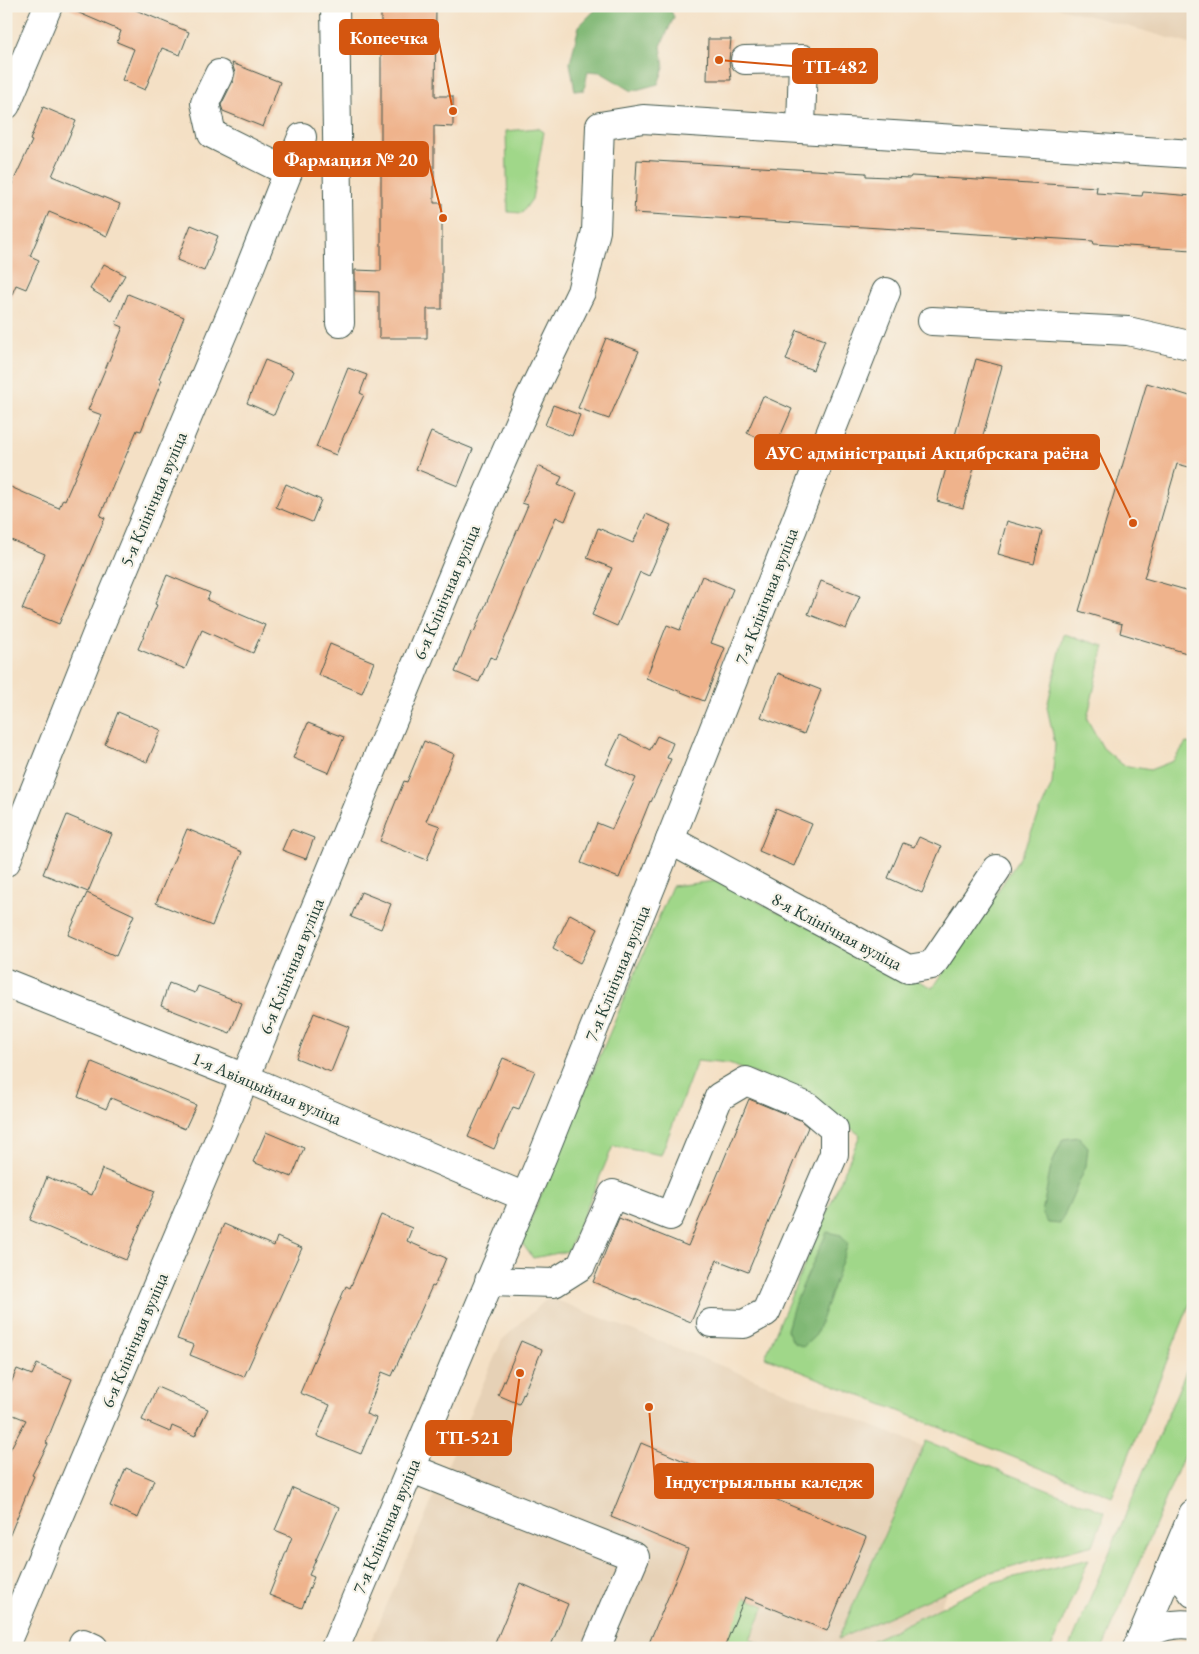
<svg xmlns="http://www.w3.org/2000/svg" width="1199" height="1654" font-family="'EB Garamond',serif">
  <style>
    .built { fill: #e6d1b6 }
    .green { fill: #a0d789; stroke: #608a5e }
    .forest { fill: #80b875; stroke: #507a54 }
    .building { fill: #efb38c }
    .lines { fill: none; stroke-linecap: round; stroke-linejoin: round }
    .minor-casing { stroke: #3f554a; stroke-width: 30 }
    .major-casing { stroke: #3f554a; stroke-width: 30 }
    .minor { stroke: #fff; stroke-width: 28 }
    .major { stroke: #fff; stroke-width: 28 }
    .labels { text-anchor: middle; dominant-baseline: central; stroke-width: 4.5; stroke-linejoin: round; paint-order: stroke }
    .street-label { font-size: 18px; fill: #1f3d34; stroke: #f7f3e8 }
    .leader { fill: none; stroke: #d45610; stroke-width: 2 }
    .callout-dot { fill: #d45610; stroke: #f7f3e8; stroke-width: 2 }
    .callout { fill: #d45610; stroke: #d45610; stroke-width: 2 }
    .callout-label { font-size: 19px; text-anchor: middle; font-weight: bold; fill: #fff }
  </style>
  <rect width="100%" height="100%" fill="#f7f3e8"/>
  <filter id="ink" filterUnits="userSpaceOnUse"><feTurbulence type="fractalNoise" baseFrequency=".02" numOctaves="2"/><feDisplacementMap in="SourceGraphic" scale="10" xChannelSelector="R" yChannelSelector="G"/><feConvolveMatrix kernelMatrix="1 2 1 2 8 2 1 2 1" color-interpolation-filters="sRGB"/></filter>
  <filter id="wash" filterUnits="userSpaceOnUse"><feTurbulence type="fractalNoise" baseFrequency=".0096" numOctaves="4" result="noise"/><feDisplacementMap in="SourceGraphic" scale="20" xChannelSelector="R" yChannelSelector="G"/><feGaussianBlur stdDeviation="1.12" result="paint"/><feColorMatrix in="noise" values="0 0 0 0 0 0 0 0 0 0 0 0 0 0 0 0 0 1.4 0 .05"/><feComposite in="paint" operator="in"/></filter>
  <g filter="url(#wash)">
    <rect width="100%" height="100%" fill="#f4e0c5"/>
    <g class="built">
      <path d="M1052,6h141v39l-66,-19z"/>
      <path d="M549,1297l446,178 -72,173h-555l134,-308z"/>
    </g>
    <g class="green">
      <path d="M538,128l6,4 -12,67 -10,14 -14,-1 -2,-81z"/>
      <path d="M1064,634l40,12 -17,73 16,29 20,17 27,5 23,-9 13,-18 7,1v552l-81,201 -347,-140 95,-222 -62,-46 -69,-25 -32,-3 -36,94 -48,-9 -45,105 -35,7 -12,-16 151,-356 44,-5 217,107 88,-132 31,-72 3,-40 -8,-37z"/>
      <path d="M1193,1355v79l-90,214h-34z"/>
      <path d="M926,1441l179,71 -12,33 -106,28 -149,66z"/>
      <path d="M1089,1559l-38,89h-195l138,-66z"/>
      <path d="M732,1592l33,14 -15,33 12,6 -2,3h-36z"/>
    </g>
    <g class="forest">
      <path d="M599,6h55l16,3 4,8 -13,29 3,22 -6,16 -26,7 -32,-19 -12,-1 -4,19 -9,1 -5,-28 9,-37z"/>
      <path d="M1079,1137l9,10 -2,19 -26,58 -12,-1 -6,-10 9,-47 12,-27z"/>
      <path d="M827,1232l14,3 7,9 -32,91 -13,12 -10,-5 -6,-12 7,-25z"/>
    </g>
    <g id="blocks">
      <g class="building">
        <path d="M63,6h63l63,26 -9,23 -18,-7 -17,42 -23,-10 12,-31 -17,-7 4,-11z"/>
        <path d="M381,6h55l-1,90h18v31l-19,-1v77h8v106h-15v29h-48v-46l-24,-1v-21l26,1z"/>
        <path d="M708,39h23l-2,21 2,20h-24z"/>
        <path d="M232,63l48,19 -17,45 -40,-16 -2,-6 12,-24 2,-8z"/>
        <path d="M43,107l33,14 -24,55 68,28 -13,32 -58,-24 -19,44 9,4 -13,29 -10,-4 -10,23v-111l26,-56 -2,-1z"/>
        <path d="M637,160l229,13v3l44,2 1,-2 186,11 -1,6 46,3 1,-4 50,4v54l-99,-6 -1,-3 -459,-28z"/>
        <path d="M191,225l27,11 -14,35 -27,-11z"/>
        <path d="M104,264l21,11 -15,26 -20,-12z"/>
        <path d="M128,294l56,23 -25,62 3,1 -21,51 -4,-1 -37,86 5,2 -46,106 -37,-15 23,-55 -39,-16v-53l53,23 4,-9 2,1 37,-85 -14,-5 35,-83 -7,-3z"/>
        <path d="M797,330l28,10 -12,30 -27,-10z"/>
        <path d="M606,338l33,13 -30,68 -31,-11z"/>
        <path d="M976,359l26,7 -39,142 -26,-7z"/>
        <path d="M265,360l28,11 -19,44 -27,-12z"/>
        <path d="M348,368l19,7 -7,18 4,2 -18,38h-1l-9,22 -20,-8z"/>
        <path d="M1147,383l46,14v71l-16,-4 -33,114 49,14v63l-73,-22 2,-9 -43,-13z"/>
        <path d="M763,396l29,13 -16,37 -29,-13z"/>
        <path d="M553,405l27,10 -8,21 -27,-11z"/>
        <path d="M431,432l42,17 -15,37 -42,-17z"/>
        <path d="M538,466l24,11 -4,8 19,8 -12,28 -9,-4 -60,142 -6,-2 -11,25 -24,-10 17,-41 2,1 54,-127 -6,-2z"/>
        <path d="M286,484l35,16 -9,22 -36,-15z"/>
        <path d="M646,514l25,11 -22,51 -9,-4 -23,54 -25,-11 20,-47 -25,-10 11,-30 35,15z"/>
        <path d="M1007,521l35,10 -8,33 -36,-10z"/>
        <path d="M167,575l43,18 -3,7 58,25 -12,28 -51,-23 -17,39 -47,-20 19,-44 -2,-1z"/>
        <path d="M702,576l31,13 -22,54 14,5 -21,53 -58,-23 21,-53 13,5z"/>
        <path d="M821,581l39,15 -14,33 -38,-15z"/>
        <path d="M330,644l44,18 -12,31 -44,-18z"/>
        <path d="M778,673l43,17 -17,44 -43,-17z"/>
        <path d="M118,712l43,18 -14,32 -42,-18z"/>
        <path d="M308,723l36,14 -15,36 -36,-15z"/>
        <path d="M620,735l30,15 7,-14 16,7 -6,15 4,1 -20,43 -1,-1 -31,77 -38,-15 16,-40 15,6 24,-51 -30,-14z"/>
        <path d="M424,741l30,13 -28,67 14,5 -13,34 -47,-19 24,-60 3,1z"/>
        <path d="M776,809l36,15 -18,42 -35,-15z"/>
        <path d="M67,815l45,19 -24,58 -45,-18z"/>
        <path d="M187,829l55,23 -30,74 -56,-23z"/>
        <path d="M291,829l23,9 -8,21 -24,-9z"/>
        <path d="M919,837l22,10 -19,46 -34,-15 15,-35 11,4z"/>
        <path d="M361,892l30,12 -10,25 -30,-12z"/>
        <path d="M87,893l47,22 -18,41 -48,-21z"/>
        <path d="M570,914l28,15 -18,34 -27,-15z"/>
        <path d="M169,983l26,10 3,-7 44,17 -12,30 -69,-27z"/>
        <path d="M314,1013l35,14 -18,45 -35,-14z"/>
        <path d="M503,1058l32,13 -16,38 -6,-2 -19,42 -26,-12z"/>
        <path d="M92,1062l104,43 -11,24 -74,-31 -5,11 -28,-12z"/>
        <path d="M749,1099l51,21 8,7 -60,145 -31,-12 -26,62 -98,-40 26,-64 69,28z"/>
        <path d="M266,1132l38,16 -12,29 -39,-15z"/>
        <path d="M102,1169l53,22 -29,69 -96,-40 17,-43 45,18z"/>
        <path d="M381,1215l31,13 -5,13 39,17 -12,29 -2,-1 -40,90 -10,-4 -16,42 10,4 -15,36 -44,-18 13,-31 -30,-12 46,-107 4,2z"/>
        <path d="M224,1224l50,22 3,-9 25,11 -58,129 -54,-22 4,-10 -17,-6 24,-61z"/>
        <path d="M521,1341l21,9 -23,54 -21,-9z"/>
        <path d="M37,1364l35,15 -26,64 2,1 -16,31 2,1 -27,66 -1,-85 20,-37 -20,-8v-17l11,-26 15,6z"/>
        <path d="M157,1387l51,22 -13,27 -23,-10 -2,6 -28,-12z"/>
        <path d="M641,1443l225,94 -39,94 -82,-34 -21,51h-77l41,-99 -77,-32z"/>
        <path d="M126,1468l28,12 -16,38 -28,-12z"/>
        <path d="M293,1488l46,20 -30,67 5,2 -12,31 -33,-13 23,-58 -17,-7z"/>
        <path d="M520,1583l48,21 -18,44h-57z"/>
      </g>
    </g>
  </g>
  <g filter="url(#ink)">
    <use href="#blocks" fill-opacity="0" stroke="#3f554a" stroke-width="1"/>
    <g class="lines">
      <defs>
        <g id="minor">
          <path d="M335,6l5,317"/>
          <path d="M745,60l58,-1 -2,70"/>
          <path d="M219,74l-14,29 7,31 76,38"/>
          <path d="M6,105l42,-99"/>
          <path d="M932,321l196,10 65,15"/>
          <path d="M670,840l238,129 24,-4 65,-96"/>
          <path d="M6,862l93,-234 142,-338 61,-153"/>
          <path d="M6,983l239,95 280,119"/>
          <path d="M489,1281l65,2 27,-17 32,-72 57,22 49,-119 27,-16 62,26 26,22v25l-68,158 -22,12 -33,-1"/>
          <path d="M410,1468l225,89 -39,91"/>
          <path d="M6,1643l239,-565 225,-544 60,-137 51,-105 15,-61 4,-105 43,-7 550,35"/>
          <path d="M83,1643l11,5"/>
          <path d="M335,1648l208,-493 127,-315 216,-548"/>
        </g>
        <g id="major">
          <path d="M1176,1554c2,16 7,26 17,39"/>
          <path d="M1141,1638c17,-11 32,-16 52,-13"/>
          <path d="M1137,1648l56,-134"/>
        </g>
      </defs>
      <use href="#minor" class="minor-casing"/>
      <use href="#major" class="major-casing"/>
      <use href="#minor" class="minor"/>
      <use href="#major" class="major"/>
    </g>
  </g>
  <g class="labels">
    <g class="street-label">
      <text transform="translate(153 499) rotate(-67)">5-я Клінічная вуліца</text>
      <text transform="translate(446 592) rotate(-67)">6-я Клінічная вуліца</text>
      <text transform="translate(766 596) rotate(-69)">7-я Клінічная вуліца</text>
      <text transform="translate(837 931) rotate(28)">8-я Клінічная вуліца</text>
      <text transform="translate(291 966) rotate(-68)">6-я Клінічная вуліца</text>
      <text transform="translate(617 973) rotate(-68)">7-я Клінічная вуліца</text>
      <text transform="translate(267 1088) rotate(23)">1-я Авіяцыйная вуліца</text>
      <text transform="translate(134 1340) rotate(-67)">6-я Клінічная вуліца</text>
      <text transform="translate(386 1526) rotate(-67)">7-я Клінічная вуліца</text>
    </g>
  </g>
  <path class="leader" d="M453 111L438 37M719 60L793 66M443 218L428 159M1133 523L1099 452M520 1373L511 1438M649 1407L655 1481"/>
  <g class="callout-dot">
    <circle cx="453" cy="111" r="5"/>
    <circle cx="719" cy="60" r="5"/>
    <circle cx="443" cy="218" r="5"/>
    <circle cx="1133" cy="523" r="5"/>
    <circle cx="520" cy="1373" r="5"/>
    <circle cx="649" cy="1407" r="5"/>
  </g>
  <g class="callout">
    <rect x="340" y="20" width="98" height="34" rx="5"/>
    <rect x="793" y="49" width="84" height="34" rx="5"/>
    <rect x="274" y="142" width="154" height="34" rx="5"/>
    <rect x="755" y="435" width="344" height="34" rx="5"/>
    <rect x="426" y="1421" width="85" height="34" rx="5"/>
    <rect x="655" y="1464" width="218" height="34" rx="5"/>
  </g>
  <g class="callout-label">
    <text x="389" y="44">Копеечка</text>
    <text x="835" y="73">ТП-482</text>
    <text x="351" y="166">Фармация № 20</text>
    <text x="927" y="459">АУС адміністрацыі Акцябрскага раёна</text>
    <text x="468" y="1444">ТП-521</text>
    <text x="764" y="1488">Індустрыяльны каледж</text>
  </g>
  <rect width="1199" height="1654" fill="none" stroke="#f7f3e8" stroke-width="25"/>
</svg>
